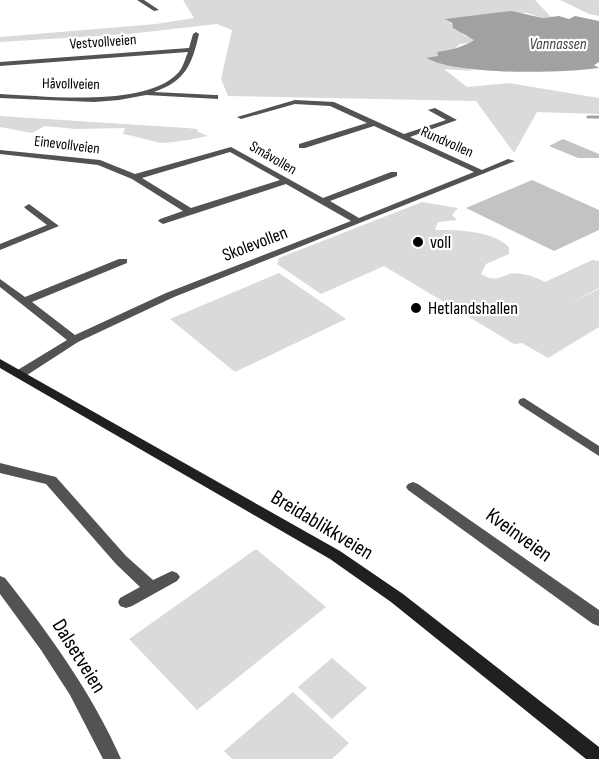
<svg xmlns="http://www.w3.org/2000/svg" width="599" height="759" font-family="'Sofia Sans Condensed',sans-serif">
  <style>
    .green { fill: #dadada }
    .water { fill: #a1a1a1 }
    .lines { fill: none; stroke-linecap: round; stroke-linejoin: round }
    .stream { stroke: #a1a1a1; stroke-width: 3 }
    .building { fill: #c3c3c3 }
    .minor { fill: #535353; fill-rule: evenodd }
    .secondary { fill: #202020; fill-rule: evenodd }
    .poi-dot { fill: #000; stroke: #fff; stroke-width: 2 }
    .labels { text-anchor: middle; dominant-baseline: central; stroke-width: 4.5; stroke-linejoin: round; paint-order: stroke }
    .far-street-label { font-size: 15px; fill: #000; stroke: #fff }
    .far-water-label { font-size: 16px; font-style: italic; fill: #424242; stroke: #fff }
    .poi-label { font-size: 18px; fill: #000; stroke: #fff; text-anchor: start }
    .street-label { font-size: 18px; fill: #000; stroke: #fff }
    .near-street-label { font-size: 21px; fill: #000; stroke: #fff }
  </style>
  <rect width="100%" height="100%" fill="#fff"/>
  <g class="green">
    <path d="M183,0h352l16,17 -8,1 -16,-5 -81,6 19,17 10,3 -6,4 -9,1 -6,5 -17,4c8,16 23,10 36,18l-29,-2 23,18 42,-4 90,15v16l-62,-2 -23,41 -38,-52 -248,-5 -7,-17 11,-49 -15,-6 -88,10 -129,8v-5l156,-13 38,-6z"/>
    <path d="M560,0h39v16l-10,-2z"/>
    <path d="M0,116l187,12 10,1 1,3 10,4c-9,2 -44,9 -52,6 -11,-3 -21,-6 -33,-8l2,-6 -49,1 -31,-3 -13,7 -32,-6z"/>
    <path d="M422,202l36,6 -6,7 5,5 -19,2 -3,8c23,0 56,0 74,17v7l-23,10 -5,10c12,7 16,5 28,0 9,-3 27,3 36,8l47,-22 7,1v27l-27,14 27,-13v38l-51,31 -26,-15 -8,1 -130,-78 -63,28 -44,-30 2,-6z"/>
    <path d="M279,273l67,46 -111,53 -65,-53z"/>
    <path d="M256,549l70,58 -129,103 -68,-71z"/>
    <path d="M332,658l35,30 -35,31 -34,-32z"/>
    <path d="M293,692l56,51 -17,16h-100l-8,-8z"/>
  </g>
  <path class="water" d="M511,11l32,7 16,-2 10,3 6,-3 24,5v41l-5,3 5,3c-38,5 -139,8 -173,-10l12,-2 -1,-4c13,-2 27,-5 37,-12l-21,-12 -1,-5 -7,-4z"/>
  <g class="lines">
    <path class="stream" d="M588,117h11"/>
  </g>
  <g class="building">
    <path d="M563,139l36,15v4h-21l-29,-12z"/>
    <path d="M532,180l67,30v20l-45,21 -88,-43z"/>
  </g>
  <g class="lines">
    <g class="minor">
      <path d="M137,0h7l15,10 -5,1z"/>
      <path d="M196,32l3,2c-7,30 -13,47 -45,58l61,3h3v4l-72,-4 -27,5 -25,2 -94,-4v-4c44,2 145,14 178,-21 5,-5 7,-14 10,-21l-188,14v-4l189,-14 4,-14z"/>
      <path d="M295,100l39,2 70,32 42,-14 -18,-10 7,-2 22,12 -47,17 72,33 26,-11 7,2 -341,136 -96,45 -54,35h-8l-2,-3 2,-3 51,-31 -67,-53v-8l25,18 94,-38h8v4l-95,39 43,33 91,-42 185,-72 -65,-37 -123,40 -5,-3 2,-2 23,-8 -51,-32 -34,-14 -98,-11v-4l100,10 35,14 96,-27 92,51 68,-26h6v4l-67,25 29,17 115,-46 -100,-46 -69,22h-6v-4l68,-21 -37,-17 -35,-2 -54,15 -4,-2zM230,152l50,28 -89,28 -49,-30z"/>
      <path d="M29,204l30,22 -59,24v-6l47,-19 -21,-16 -2,-2z"/>
      <path d="M524,398l75,48v10l-79,-51 -2,-3 2,-3z"/>
      <path d="M0,463l56,14 70,79 27,24 19,-9 5,2 3,4 -3,4 -45,25 -6,2 -6,-2 -2,-4 2,-4 20,-11 -24,-23 -70,-80 -46,-11z"/>
      <path d="M413,482l5,2 181,126v16l-6,-2 -185,-134 -2,-3 2,-3z"/>
      <path d="M0,576l5,2c45,57 87,115 116,181h-18l-33,-64 -29,-45 -41,-56z"/>
    </g>
    <path class="secondary" d="M0,359l340,192 63,43 196,153v12h-13l-195,-157 -61,-43 -330,-191z"/>
  </g>
  <g class="poi-dot">
    <circle cx="418" cy="242" r="6"/>
    <circle cx="416" cy="308" r="6"/>
  </g>
  <g class="labels">
    <g class="far-street-label">
      <text transform="translate(103 42) rotate(-4)">Vestvollveien</text>
      <text transform="translate(71 84) rotate(1)">Håvollveien</text>
      <text transform="translate(447 142) rotate(24)">Rundvollen</text>
      <text transform="translate(67 145) rotate(7)">Einevollveien</text>
      <text transform="translate(273 158) rotate(30)">Småvollen</text>
    </g>
    <g class="far-water-label">
      <text x="558" y="44">Vannassen</text>
    </g>
    <g class="poi-label">
      <text x="430" y="242">voll</text>
      <text x="428" y="308">Hetlandshallen</text>
    </g>
    <g class="street-label">
      <text transform="translate(255 244) rotate(-21)">Skolevollen</text>
    </g>
    <g class="near-street-label">
      <text transform="translate(322 525) rotate(31)">Breidablikkveien</text>
      <text transform="translate(519 535) rotate(36)">Kveinveien</text>
      <text transform="translate(79 656) rotate(58)">Dalsetveien</text>
    </g>
  </g>
</svg>
